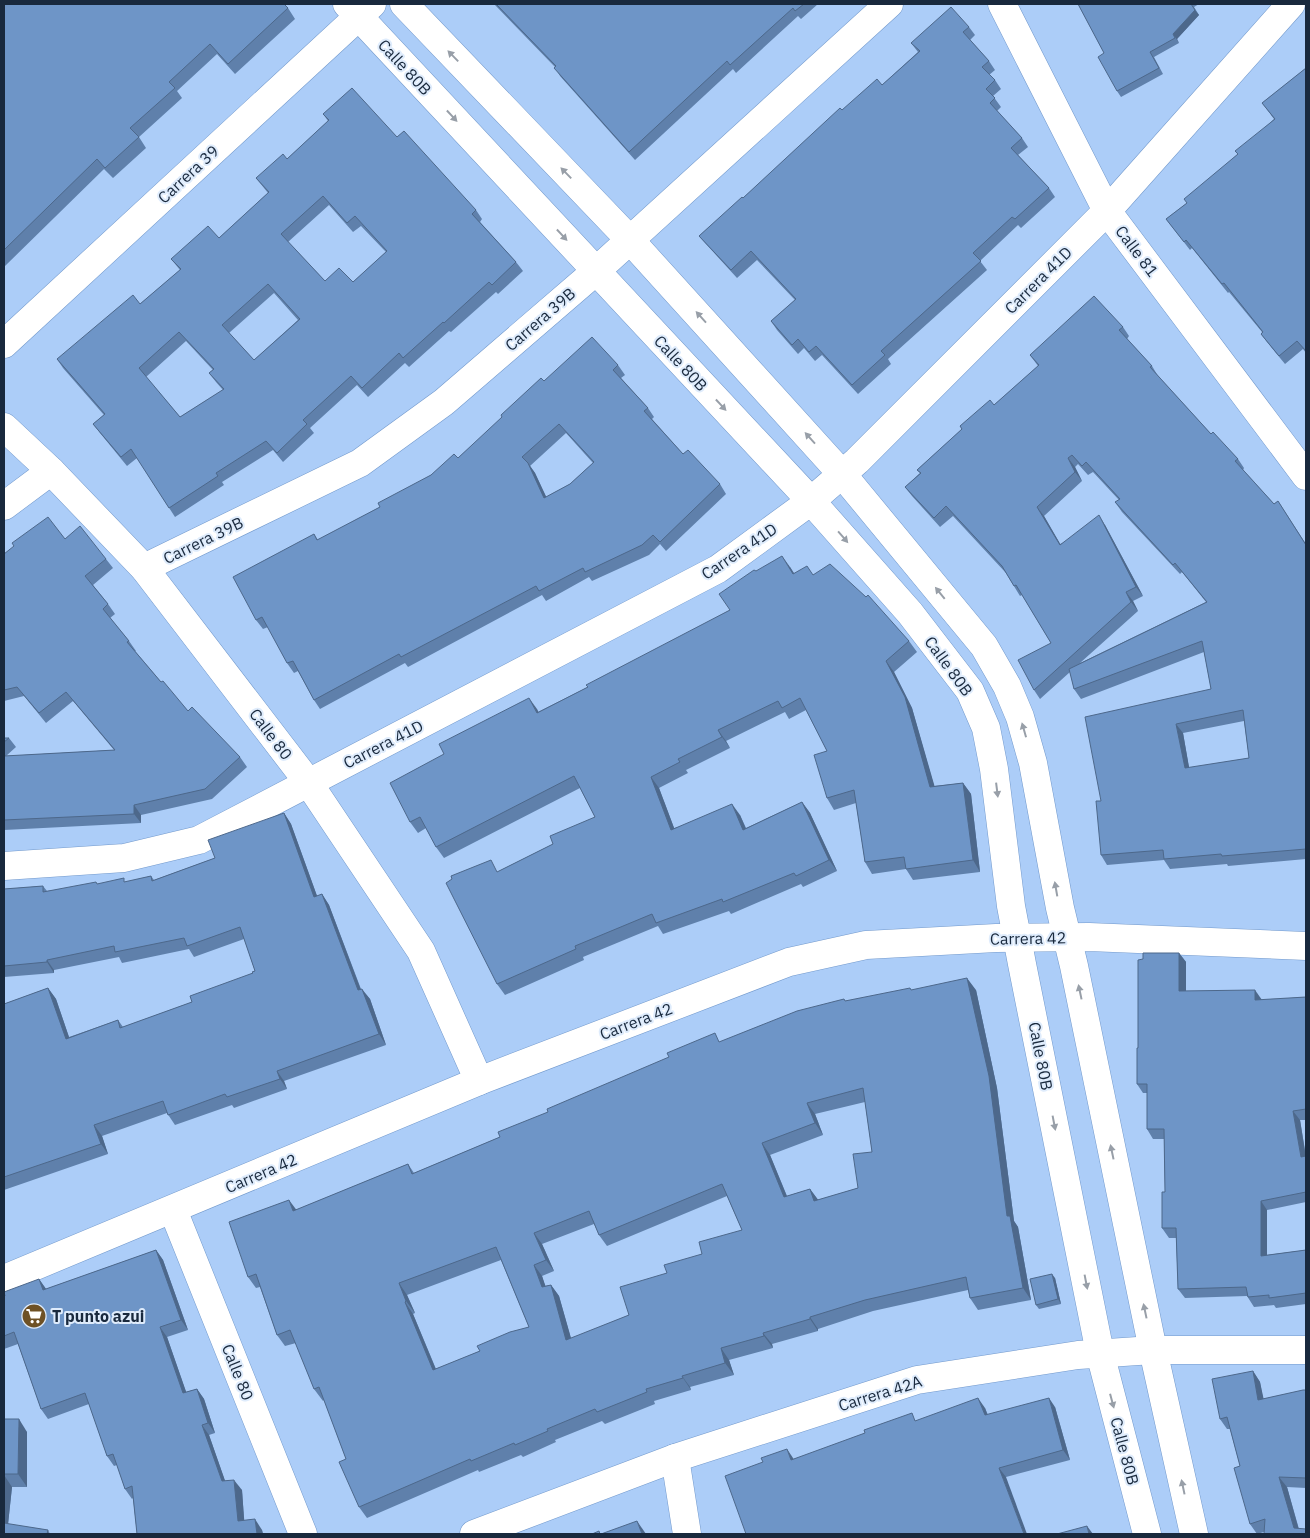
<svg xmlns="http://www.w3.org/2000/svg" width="1310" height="1538" font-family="'IBM Plex Sans',sans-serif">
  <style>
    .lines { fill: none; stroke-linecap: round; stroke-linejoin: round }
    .minor-casing { stroke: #7299cc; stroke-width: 29 }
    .major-casing { stroke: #7299cc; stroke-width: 29 }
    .minor { stroke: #fff; stroke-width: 28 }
    .major { stroke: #fff; stroke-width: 28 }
    .wall { fill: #5f80ab; fill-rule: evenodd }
    .shaded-wall { fill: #4d688b }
    .building { fill: #6e95c7; stroke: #4d688b; fill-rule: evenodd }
    .oneway { fill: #989fa8 }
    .labels { text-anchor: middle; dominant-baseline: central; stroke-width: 4; stroke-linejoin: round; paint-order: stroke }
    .street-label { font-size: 16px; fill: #19293d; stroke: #dfecfc }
    .poi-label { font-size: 16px; font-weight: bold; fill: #19293d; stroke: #dfecfc; text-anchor: start }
  </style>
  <rect width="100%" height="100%" fill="#accdf8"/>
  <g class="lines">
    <defs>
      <g id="minor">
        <path d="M1002,4l105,207 199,265"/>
        <path d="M4,344l368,-340"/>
        <path d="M4,427l47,44 93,97 164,214 113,169 58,130"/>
        <path d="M4,506l47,-35"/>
        <path d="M144,568l216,-105 84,-61 152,-131 293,-267"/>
        <path d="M4,866l120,-8 75,-18 519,-271 93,-68 46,-40 250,-250 184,-207"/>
        <path d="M173,1210l130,324"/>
        <path d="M4,1279l475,-198 310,-119 77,-17 130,-7 93,-1 217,9"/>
        <path d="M675,1458l12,76"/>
        <path d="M474,1534l201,-76 242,-78 161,-25 75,-5h153"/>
      </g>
      <g id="major">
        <path d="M347,4l464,497 99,112 60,78 16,37 8,41 17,137 11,58 78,389 47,181"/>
        <path d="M404,4l226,236 212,234 142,172 23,40 13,31 13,46 27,145 14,58 79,384 41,184"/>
      </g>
    </defs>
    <use href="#minor" class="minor-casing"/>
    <use href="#major" class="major-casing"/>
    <use href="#minor" class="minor"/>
    <use href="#major" class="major"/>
  </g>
  <g class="wall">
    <path d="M4,4l284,4 7,11 -60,55 -18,-20 -40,37 5,7 -43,39 7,11 -33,30 -9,-9 -100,98z"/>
    <path d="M494,4h324l-17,15 -3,-3 -62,57 -3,-4 -98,91 -75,-84 -5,-9z"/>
    <path d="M1078,4h121l-5,3 5,8 -22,24 2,4 -25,14 9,17 -42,23 -4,-6 -13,-38z"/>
    <path d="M969,27l6,8 -5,5 19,21 6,9 -6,5 6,5 6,9 -8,7 8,11 -4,4 25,27 6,9 -10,8 31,33 6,9 -34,31 -3,-3 -38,36 7,9 -99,89 3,5 -33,30 -36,-39 -7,6 -11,-13 -6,6 -21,-24 -6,-9 24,-21 -38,-40 -20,18 -31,-34 -7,-8 44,-38 99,-88 40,-25 36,-33 -7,-9z"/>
    <path d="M1306,68v285l-3,-4 -18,15 -18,-22 -6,-8 1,-2 -33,-40 -1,1 -36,-45 -2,2 -24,-31 21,-16 87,-84 -12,-16z"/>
    <path d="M323,114l74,23 79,73 6,9 -2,3 36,40 7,9 -25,23 -2,-2 -45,40 -2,-1 -40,36 -4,-4 -37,34 -11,-12 -47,43 4,5 -31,29 -10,-12 -51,32 2,3 -49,32 -38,-59 -10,8 -27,-33 -7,-9 11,-9 -41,-47 -6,-9 83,-55 40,-34 -9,-11 48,-21 49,-45 -12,-15 31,-19 41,-38zM329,205l24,27 8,-6 25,26 -33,30 -28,-1 -37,-39zM274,293l24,27 -44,40 -25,-27zM186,341l27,29 -4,3 7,9 7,8 -43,27 -34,-40z"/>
    <path d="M1123,327l6,9 -2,3 25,27 6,10 53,58 27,25 6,9 -1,2 31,34 4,-3 28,43v315l-78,7 -1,-2 -57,5 -6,-9 -57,5 -6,-10v-54l110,-112 -7,-37 -123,47 -7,-10 -4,-17 -30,27 -6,-9 17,-47 -29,-48 -2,1 -14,-23 -53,-57 -13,11 -28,-31 -7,-9 15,-14 -3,-3 45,-41 -2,-3 34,-21 44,-39 -8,-11zM1078,464l10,11 5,-3 26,28 -4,2 7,10 58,62 2,-2 24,30 -126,61 58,-52 -5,-10 10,-5 -38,-71 -45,19 -16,-28 38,-35 -7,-14zM1244,721l5,37 -60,10 -6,-35z"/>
    <path d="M618,365l7,10 -4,3 27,30 6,9 -2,2 31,35 37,30 6,10 -60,57 -6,-7 -11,11 -57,26 -3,-4 -43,24 -4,-6 -134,72 -3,-4 -85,46 -6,-9 -16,-29 -4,2 -7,-10 -19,-36 -5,2 -7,-9 58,-86 4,6 62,-33 78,-49 86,-77zM566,433l27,30 -23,21 -24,13 -11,-24 -5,-7z"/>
    <path d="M65,539l41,20 7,9 -20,17 15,19 7,10 -5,4 19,23 7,10h-1l26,31 27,29 52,46 7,10 -35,32 -71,16v8l-137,7v-92h5l7,9 -10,9 108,-6 -41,-49 -27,22 -22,-27 -20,5v-147z"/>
    <path d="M790,567l4,6 19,2 96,66 8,11 -23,20 18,36 22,78 29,-3 8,11 9,78 -67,8 -7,-11 -34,5 -7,-12 -9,-59 -22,7 -7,-12v-47l-21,-41 -17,9 -4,-7 -59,29 4,7 -44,22 2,3 -29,15 15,40 66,-13 6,13 56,-26 8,11 27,58 -34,16 -2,-3 -70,30 -2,-3 -66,23 -5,-8 -75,31 1,3 -79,35 -8,-11 2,-113 54,-27 42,-27 -15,-29 -136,70 -8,-11 -10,-19 -8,5 -8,-11 127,-113 1,3 50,-25 142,-77 26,-39z"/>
    <path d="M284,813l7,11 26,72 5,-2 7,11 32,84 9,10 16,46 -102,36 3,8 -53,19 -2,-3 -57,20 -8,-12 -65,23 6,18 -104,36v-186l44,-16 8,11 13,38 49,-17 5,7 69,-25 61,-29 2,-2 -11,-32 -50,18 -5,-8 -67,14 -3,-6 -65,13v3l-50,4v-88l39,-3 4,5 51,-7 28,-2 25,-6 3,4 61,-22z"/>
    <path d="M1179,953l7,9v29l76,9 44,-3v123h-6l6,36v46l-39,8v45l39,-5v54l-30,4 -2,-3 -20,2 -7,-11 -62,2 -7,-9 -2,-51h-7l-7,-10 3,-36 -1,-53h-11l-6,-10v-36h-4l-6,-9 6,-125z"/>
    <path d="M912,990h64l21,98 17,133 4,6 13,73 -53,10 -8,-12 -2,-8 -95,21 -55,18v2l-46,13 1,4 -44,12 5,15 -44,12 1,3 -37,11 1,3 -50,20 -3,-3 -47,19 1,2 -33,15 -2,-2 -42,17 -1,-2 -111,48 -8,-11 -13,-48 -22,-59 -1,1 -9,-12 -18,-46 -11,3 -8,-11 -17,-48 -4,1 -8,-11 48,-67 112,-46 6,9 86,-36 221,-95 124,-41zM865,1102l7,50 -14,36 -40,12 -8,-11 -23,7 -17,-41 53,-20 -8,-21zM727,1196l15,34 -40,24 -35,19 -38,42 -58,24 -12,-43 -8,-11 -6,1 -3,-10 12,-5 -12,-27 52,-20 5,11 8,11zM501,1260l28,67 -49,24 -44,18 -23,-55 2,-1 -8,-18z"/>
    <path d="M156,1250l7,10 25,70 -21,7 19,55 11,-3 7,10 11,34 -6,2 16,46 17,9 2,30 18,10 1,4h-126l-4,-36 -1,1 -7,-10 -8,-24 -3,1 -7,-10 -18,-52 -41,15 -7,-10 -23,-65 -14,5v-53l35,-17 7,10z"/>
    <path d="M1055,1278l6,26 -22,5 -3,-4z"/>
    <path d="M1253,1371l7,11 3,17 43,-9v98l-19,-1 12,42 -35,3 -7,2 -7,-10 -10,-58 -10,-37h-3l-7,-10z"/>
    <path d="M1055,1407l15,53 -64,17 -212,-18 123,-38 68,-13 3,7z"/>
    <path d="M4,1419l23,13v55h-15l-4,37 40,6 2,4h-46z"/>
  </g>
  <g class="shaded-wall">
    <path d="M1195,10l4,5 -22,24 2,4 -6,-9z"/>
    <path d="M1068,458l7,9 7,14 -7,-9z"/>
    <path d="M528,463l7,10 16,34 -7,-9z"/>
    <path d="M1037,507l7,9 22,38 -6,-9z"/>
    <path d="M1099,515l6,10 38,71 -7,-9z"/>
    <path d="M782,556l8,11 11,18 -8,-11z"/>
    <path d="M1126,592l7,9 5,10 -7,-9z"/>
    <path d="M886,661l8,11 18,36 26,90 -8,-11z"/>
    <path d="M529,698l8,11 7,15 -7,-11z"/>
    <path d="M1176,724l7,9 8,45 -6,-10z"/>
    <path d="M718,730l8,11 4,7 -8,-11z"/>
    <path d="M651,777l8,11 20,53 -8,-11z"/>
    <path d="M963,783l8,11 9,78 -7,-12z"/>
    <path d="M802,802l8,11 27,58 -8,-11z"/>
    <path d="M732,804l8,11 11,26 -8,-11z"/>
    <path d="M134,805l7,10v8l-7,-9z"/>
    <path d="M284,813l7,11 30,83 -7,-10z"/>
    <path d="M322,894l7,11 36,96 -7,-11z"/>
    <path d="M1179,953l7,9v38l-7,-9z"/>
    <path d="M47,960l7,10v3l-7,-11z"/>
    <path d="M967,978l9,12 21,98 17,133 4,6 13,73 -8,-12 -16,-72z"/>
    <path d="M48,988l8,11 17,50 -7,-10z"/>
    <path d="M362,989l8,10 16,46 -7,-11z"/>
    <path d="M1255,990l7,10h-7z"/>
    <path d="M277,1071l7,10 3,8 -7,-10z"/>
    <path d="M807,1103l8,11 8,21 -8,-12z"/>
    <path d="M1293,1111l7,9 6,38 -5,-1z"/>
    <path d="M94,1125l8,11 6,18 -7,-10z"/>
    <path d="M762,1143l8,12 22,54 -8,-12z"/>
    <path d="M810,1189l9,12h-5z"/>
    <path d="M289,1200l9,12 -5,-1z"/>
    <path d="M1261,1201l6,9v56l-6,-10z"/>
    <path d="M534,1233l8,11 12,27 -8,-11z"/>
    <path d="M156,1250l7,10 25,70 -7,-10z"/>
    <path d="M534,1265l8,11 8,23 -8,-12z"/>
    <path d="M1052,1274l3,4 6,26 -3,-5z"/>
    <path d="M39,1279l7,10 -3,1z"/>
    <path d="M399,1283l8,12 8,18 -9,-12z"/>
    <path d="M551,1285l8,11 16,56 -9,-12z"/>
    <path d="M405,1302l8,12 28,68 -8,-12z"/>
    <path d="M810,1317l8,12v2l-8,-12z"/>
    <path d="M160,1327l7,10 23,66 -7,-10z"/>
    <path d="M763,1333l9,11 1,4 -9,-12z"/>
    <path d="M721,1348l8,12 5,15 -9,-12z"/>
    <path d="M1253,1371l7,11 6,28 -8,-10z"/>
    <path d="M682,1376l8,11 1,3 -8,-12z"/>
    <path d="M197,1389l7,10 11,34 -7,-10z"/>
    <path d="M978,1398l7,10 6,17 -6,-10z"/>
    <path d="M1049,1398l6,9 15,53 -7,-10z"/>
    <path d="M19,1419l8,13v55l-9,-13z"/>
    <path d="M202,1425l7,10 20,57 -7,-11z"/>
    <path d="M787,1449l6,9 5,11 -7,-9z"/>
    <path d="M999,1468l7,9 21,57h-3z"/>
    <path d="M4,1475l8,12 -5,47 -3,-4z"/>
    <path d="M1279,1477l8,10 13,47 -6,-6z"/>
    <path d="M234,1480l8,10 3,41 -7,-10z"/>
    <path d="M255,1519l7,11 1,4h-6z"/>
    <path d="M637,1521l9,13h-4z"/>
    <path d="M1087,1526l6,8h-4z"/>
  </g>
  <g class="building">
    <path d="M4,4h280l4,4 -60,56 -18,-20 -41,38 6,6 -45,40 9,9 -34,31 -8,-9 -93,91z"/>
    <path d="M496,4h308l-9,7 -2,-3 -63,57 -3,-4 -98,91 -75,-84 2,-2z"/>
    <path d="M1078,4h113l4,6 -22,24 2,4 -25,14 9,16 -42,23 -19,-34 6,-4z"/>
    <path d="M951,7l18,20 -6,5 26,29 -7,6 13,13 -9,9 9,9 -5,5 32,35 -11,10 38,40 -34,31 -3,-2 -39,36 8,8 -100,90 4,4 -33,30 -36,-39 -7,6 -11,-13 -6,6 -21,-24 25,-22 -45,-48 -20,19 -32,-34 43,-39 1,1 97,-90 2,2 35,-31 5,6 38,-34 -9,-8z"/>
    <path d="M1306,68v283l-9,-10 -18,15 -18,-22 2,-2 -39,-49 -2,1 -36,-44 -2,2 -18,-23 21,-16 -3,-4 54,-45 -3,-3 40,-32 -13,-16z"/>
    <path d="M352,88l45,49 7,-6 72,79 -4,4 44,48 -24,23 -3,-3 -45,41 -1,-1 -40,36 -4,-5 -37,35 -11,-12 -48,44 4,4 -30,29 -11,-12 -50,32 2,3 -49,32 -38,-59 -10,8 -28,-33 12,-10 -48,-55 76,-64 7,9 41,-35 -10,-10 37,-33 11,12 50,-46 -13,-14 27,-24 4,5 42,-39 -6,-6zM323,196l24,27 8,-7 32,35 -34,31 -14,-14 -14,13 -44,-47zM268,284l32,35 -46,41 -32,-35zM179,332l35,37 -5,4 15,16 -44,28 -41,-49z"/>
    <path d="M1094,296l29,31 -4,3 33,36 -2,1 61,67 2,-2 25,27 -3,2 39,43 4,-3 28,44v304l-84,7 -1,-2 -57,5 -1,-9 -62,5 -5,-54h5l-16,-84 126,-28 -9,-48 -128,48 -5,-20 138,-67 -32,-39 -2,2 -58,-63 5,-3 -34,-37 -4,4 -10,-11 -4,3 7,14 -38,35 23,38 39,-30 37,72 -10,5 5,10 -97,88 -16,-30 33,-17 -35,-58 -2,1 -12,-20 -56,-60 -12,12 -29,-31 16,-14 -4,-3 45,-41 -2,-3 30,-26 4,5 45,-40 -9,-10zM1243,710l6,48 -64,10 -9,-44z"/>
    <path d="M592,337l26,28 -5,5 35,38 -4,3 39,43 5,-4 32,34 -60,58 -7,-7 -11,10 -57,27 -2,-4 -44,23 -3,-5 -135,71 -2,-3 -85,46 -21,-39 -6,2 -25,-46 -6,3 -23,-43 81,-43 3,6 63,-33 -2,-4 53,-28 23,-21 4,4 44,-41 -1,-2 40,-37 3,3zM559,424l35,38 -24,22 -26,14 -16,-35 -6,-6z"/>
    <path d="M48,517l17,22 15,-13 26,33 -21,17 23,28 -5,5 26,32 -2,1 34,40 2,-1 25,30 4,-4 48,50 -35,32 -71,16v9l-130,6v-64l111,-6 -49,-58 -27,21 -22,-26 -13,3v-136l10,-8 -2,-3z"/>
    <path d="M782,556l11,18 14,-8 6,9 17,-11 36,33 2,-2 41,46 -23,20 19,36 25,90 33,-4 10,77 -67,9 -2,-12 -39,5 -11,-72 -27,8 -13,-43 13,-4 -27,-53 -18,10 -4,-7 -60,29 4,7 -44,22 2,3 -29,15 20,53 61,-26 11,26 59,-28 27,58 -33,16 -2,-3 -71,29 -1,-3 -66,24 -4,-9 -77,32 1,3 -79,35 -51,-101 6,-4 -1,-3 40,-16 6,12 56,-28 -3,-8 45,-19 -21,-41 -138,71 -16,-30 -10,5 -20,-39 54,-29 -5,-10 90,-46 8,15 51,-26 -2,-2 144,-75 -11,-16 35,-24 2,1z"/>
    <path d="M4,738h5l-5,4z"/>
    <path d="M284,813l30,84 8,-3 36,96 4,-1 17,45 -102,37 3,8 -53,18 -2,-3 -57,21 -5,-14 -69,24 7,19 -97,33v-173l44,-16 18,51 52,-19 2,8 72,-26 -2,-6 63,-23 -1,-1 3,-1 -15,-44 -53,19 -3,-8 -69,14 -1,-6 -67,14v2l-43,4v-77l39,-3v6l53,-10 1,2 27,-6v4l27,-6 1,5 63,-23 -7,-18z"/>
    <path d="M1143,953h36v38l76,-1v10l51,-3v112l-13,2 8,46 5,-1v36l-45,9v55l45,-6v43l-37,5v-3l-21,2 -2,-10 -68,2 -2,-61h-14v-36h3l-1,-63h-17v-45h-10v-36h1v-88l5,-1z"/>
    <path d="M967,978l22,98 18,140h3l13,72 -53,10 -4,-21 -101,23 -55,17v2l-47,14 1,3 -43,12 4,15 -43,13 1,2 -37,11 1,3 -50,20 -2,-3 -48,20 1,2 -33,14 -1,-2 -43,18 -1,-2 -111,48 -20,-45 7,-3 -27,-72 -5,2 -24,-59 -13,5 -21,-61 -8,3 -19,-55 60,-22 4,11 115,-47 4,10 88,-37 -2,-5 50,-20 -1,-3 122,-52 -2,-4 48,-20 4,9 78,-31 47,-12 1,2 65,-13 1,2zM863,1088l9,64 -19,2 5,34 -44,13 -4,-12 -26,8 -22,-54 53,-20 -8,-20zM722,1184l20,46 -43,12 3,12 -38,11 3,8 -47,14 9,28 -63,25 -15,-55 -9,2 -8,-22 12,-5 -12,-27 55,-22 10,24zM496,1247l33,80 -19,5 -33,14 3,5 -47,19 -28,-68 1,-1 -7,-18z"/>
    <path d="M156,1250l25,70 -21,7 23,66 14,-4 11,34 -6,2 20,56 12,-1 4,41 17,-2 2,15h-120l-5,-48 -7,3 -12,-35 -6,2 -22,-63 -44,16 -27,-77 -10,4v-40h1l-1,-4 35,-13 4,11z"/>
    <path d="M1052,1274l6,25 -22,6 -6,-26z"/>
    <path d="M1253,1371l5,29 45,-10h3v88l-27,-1 15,51 12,1v5h-42l1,-15 -15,5 -16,-56 6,-2 -13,-49 -7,2 -8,-40z"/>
    <path d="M978,1398l7,17 64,-17 14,52 -64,18 25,66h-278l-21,-58 38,-14 -2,-4 26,-9 4,11 74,-27 -1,-3 48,-17 3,8z"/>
    <path d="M4,1419h15l-1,55h-14z"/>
    <path d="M637,1521l5,13h-41z"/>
    <path d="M4,1523l44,7 -1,4h-43z"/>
    <path d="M1087,1526l2,8h-32z"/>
    <path d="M599,1531l1,3h-8z"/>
  </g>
  <defs><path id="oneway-solid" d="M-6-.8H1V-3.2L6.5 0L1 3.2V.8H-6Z" transform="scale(1.25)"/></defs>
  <g class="oneway">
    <use href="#oneway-solid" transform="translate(453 56) rotate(-134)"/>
    <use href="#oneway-solid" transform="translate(452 116) rotate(47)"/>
    <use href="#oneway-solid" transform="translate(566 173) rotate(-134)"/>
    <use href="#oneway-solid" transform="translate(562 235) rotate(47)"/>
    <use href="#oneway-solid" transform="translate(701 317) rotate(-132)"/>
    <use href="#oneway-solid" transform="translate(721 405) rotate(47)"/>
    <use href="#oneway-solid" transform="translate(810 438) rotate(-132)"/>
    <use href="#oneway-solid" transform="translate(843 537) rotate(49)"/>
    <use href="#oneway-solid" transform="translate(940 593) rotate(-129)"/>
    <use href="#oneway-solid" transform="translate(1024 730) rotate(-106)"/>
    <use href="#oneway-solid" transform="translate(997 790) rotate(83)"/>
    <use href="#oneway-solid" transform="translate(1056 889) rotate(-100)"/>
    <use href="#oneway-solid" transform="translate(1080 992) rotate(-102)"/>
    <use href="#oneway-solid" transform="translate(1054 1123) rotate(79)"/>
    <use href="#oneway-solid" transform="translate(1112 1152) rotate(-102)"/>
    <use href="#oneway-solid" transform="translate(1086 1282) rotate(79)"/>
    <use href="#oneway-solid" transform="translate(1145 1311) rotate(-102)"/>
    <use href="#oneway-solid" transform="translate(1112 1401) rotate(75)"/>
    <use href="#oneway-solid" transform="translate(1183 1487) rotate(-102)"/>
  </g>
  <defs>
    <symbol id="supermarket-disc" viewBox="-11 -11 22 22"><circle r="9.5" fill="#6e5125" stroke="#dfecfc"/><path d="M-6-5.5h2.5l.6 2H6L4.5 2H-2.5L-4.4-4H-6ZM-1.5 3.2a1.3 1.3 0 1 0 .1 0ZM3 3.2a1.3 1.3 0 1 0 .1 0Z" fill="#fff"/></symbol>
  </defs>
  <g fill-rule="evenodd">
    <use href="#supermarket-disc" x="20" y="1302" width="28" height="28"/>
  </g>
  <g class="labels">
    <g class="street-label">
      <text transform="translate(405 67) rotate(47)">Calle 80B</text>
      <text transform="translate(188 174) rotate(-43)">Carrera 39</text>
      <text transform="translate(1137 251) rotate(53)">Calle 81</text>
      <text transform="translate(1038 280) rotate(-45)">Carrera 41D</text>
      <text transform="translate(540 319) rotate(-41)">Carrera 39B</text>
      <text transform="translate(681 363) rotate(47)">Calle 80B</text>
      <text transform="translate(203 540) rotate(-26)">Carrera 39B</text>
      <text transform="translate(739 551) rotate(-34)">Carrera 41D</text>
      <text transform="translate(949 666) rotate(54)">Calle 80B</text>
      <text transform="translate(271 734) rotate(53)">Calle 80</text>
      <text transform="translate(383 744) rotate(-27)">Carrera 41D</text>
      <text transform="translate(1028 938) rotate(-1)">Carrera 42</text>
      <text transform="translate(636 1021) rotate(-21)">Carrera 42</text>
      <text transform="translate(1041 1056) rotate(79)">Calle 80B</text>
      <text transform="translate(261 1173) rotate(-23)">Carrera 42</text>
      <text transform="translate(238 1372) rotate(68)">Calle 80</text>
      <text transform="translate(880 1393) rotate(-17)">Carrera 42A</text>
      <text transform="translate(1125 1451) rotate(75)">Calle 80B</text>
    </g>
    <g class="poi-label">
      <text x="52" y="1316">T punto azui</text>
    </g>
  </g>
  <rect width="1310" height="1538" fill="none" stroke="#19293d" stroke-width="10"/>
</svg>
